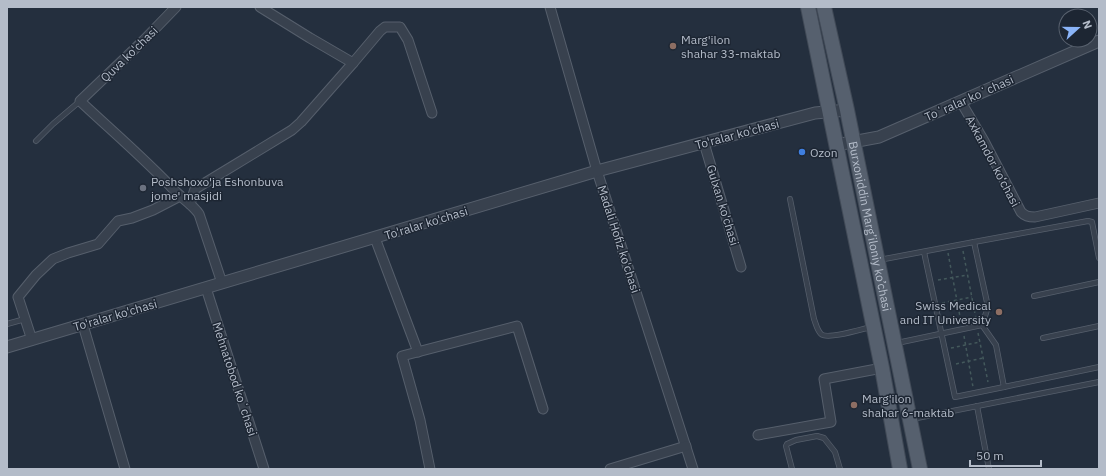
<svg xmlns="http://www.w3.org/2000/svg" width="1106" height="476" font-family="'IBM Plex Sans',sans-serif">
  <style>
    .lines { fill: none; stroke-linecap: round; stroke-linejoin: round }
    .service-casing { stroke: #565f6c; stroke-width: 6 }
    .minor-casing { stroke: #565f6c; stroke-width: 11 }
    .tertiary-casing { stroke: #565f6c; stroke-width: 13 }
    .primary-casing { stroke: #414a57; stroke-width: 16 }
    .path { stroke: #44595c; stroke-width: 1.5; stroke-dasharray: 3 3; stroke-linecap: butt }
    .service { stroke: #38414e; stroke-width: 4.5 }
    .minor { stroke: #38414e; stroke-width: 9 }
    .tertiary { stroke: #38414e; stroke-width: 11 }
    .primary { stroke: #56606e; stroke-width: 14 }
    .education-dot { fill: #8d6e63; stroke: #1d2633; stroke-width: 1.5 }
    .shop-dot { fill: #3f7fe0; stroke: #1d2633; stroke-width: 1.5 }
    .worship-dot { fill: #6b7280; stroke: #1d2633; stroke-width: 1.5 }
    .labels { text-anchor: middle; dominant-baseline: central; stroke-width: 3; stroke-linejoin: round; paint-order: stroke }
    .poi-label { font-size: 12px; fill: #b4bcc9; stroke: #1d2633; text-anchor: start }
    .street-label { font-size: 12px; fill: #b4bcc9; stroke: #1d2633 }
  </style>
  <rect width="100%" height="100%" fill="#242f3e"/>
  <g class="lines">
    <defs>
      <g id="service">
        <path d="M36,141l17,-17 27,-23"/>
        <path d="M790,199l24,120c2,5 3,11 7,15 6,6 41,-5 50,-7"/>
        <path d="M924,252l31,145 49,-10"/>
        <path d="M879,260l95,-18"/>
        <path d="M1034,296l65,-14"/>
        <path d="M7,324l18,-5"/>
        <path d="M982,325l6,-18 -14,-65 114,-21 4,1 7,36"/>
        <path d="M982,325l14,20 8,42 95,-20"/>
        <path d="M1043,338l56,-12"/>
        <path d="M897,343l85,-18"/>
        <path d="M977,406l12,63"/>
        <path d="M912,419l187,-37"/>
        <path d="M792,469l-6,-23 1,-2 9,-4 21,-4 7,2 11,14 5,17"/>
      </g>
      <g id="minor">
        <path d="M176,7l-32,33 -64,61c32,30 65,58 95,90 8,8 18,14 24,23l23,69"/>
        <path d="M550,7l47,164 96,298"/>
        <path d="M353,63l27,-32 5,-4h15l8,13 24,73"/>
        <path d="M961,102l23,39 37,71c4,4 7,5 14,5l64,-14"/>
        <path d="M704,143l37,124"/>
        <path d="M190,204l5,-15 97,-59 9,-8 52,-59 -43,-25 -50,-31"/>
        <path d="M375,238l43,114"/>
        <path d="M206,288l58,181"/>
        <path d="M83,325l42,144"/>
        <path d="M32,340l-14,-43 18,-22 17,-16 15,-6 30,-9 20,-23 14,-3 21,-8 27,-14"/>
        <path d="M758,435l73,-13 -7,-43 58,-11"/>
        <path d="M430,469l-10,-49 -18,-64 115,-30 26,83"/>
        <path d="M610,469l76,-23"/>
      </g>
      <g id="tertiary">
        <path d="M836,145l43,-8 220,-96"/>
        <path d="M7,347l590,-176 218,-58 32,-3"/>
      </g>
      <g id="primary">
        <path d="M808,7l74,361 18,101"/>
        <path id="s1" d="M824,7l23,103 73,359"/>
      </g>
    </defs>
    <use href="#service" class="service-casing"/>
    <use href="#minor" class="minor-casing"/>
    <use href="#tertiary" class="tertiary-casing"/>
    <use href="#primary" class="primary-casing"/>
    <g class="path">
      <path d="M963,251l13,68"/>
      <path d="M948,253l13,69"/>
      <path d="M938,280l29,-5"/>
      <path d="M942,303l30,-6"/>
      <path d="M978,333l10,49"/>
      <path d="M964,336l9,51"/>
      <path d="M951,348l29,-6"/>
      <path d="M956,364l27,-6"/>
    </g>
    <use href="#service" class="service"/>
    <use href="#minor" class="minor"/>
    <use href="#tertiary" class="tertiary"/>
    <use href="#primary" class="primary"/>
  </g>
  <g class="education-dot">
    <circle cx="673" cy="46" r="4"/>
    <circle cx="999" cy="312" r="4"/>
    <circle cx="854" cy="405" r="4"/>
  </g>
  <circle class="shop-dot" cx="802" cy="152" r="4"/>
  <circle class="worship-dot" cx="143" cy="188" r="4"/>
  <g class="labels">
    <g class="poi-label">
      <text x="681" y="39">Marg'ilon<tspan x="681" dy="14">shahar 33-maktab</tspan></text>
      <text x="810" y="152">Ozon</text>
      <text x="151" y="181">Poshshoxo'ja Eshonbuva<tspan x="151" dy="14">jome' masjidi</tspan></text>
      <text x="991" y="305" text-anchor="end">Swiss Medical<tspan x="991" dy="14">and IT University</tspan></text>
      <text x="862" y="398">Marg'ilon<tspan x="862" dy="14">shahar 6-maktab</tspan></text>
    </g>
    <g class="street-label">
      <text transform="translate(129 54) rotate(-44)">Quva ko'chasi</text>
      <text transform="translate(969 98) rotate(-24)">Toʻralar koʻchasi</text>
      <text transform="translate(737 134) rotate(-15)">To'ralar ko'chasi</text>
      <text transform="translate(993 161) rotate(62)">Axkamdor ko‘chasi</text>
      <text transform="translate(723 205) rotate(73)">Gulxan ko'chasi</text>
      <text transform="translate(426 223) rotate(-17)">To'ralar ko'chasi</text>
      <text stroke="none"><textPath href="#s1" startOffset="224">Burxoniddin Marg’iloniy ko’chasi</textPath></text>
      <text transform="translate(619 239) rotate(72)">Madali Hofiz ko'chasi</text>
      <text transform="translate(115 315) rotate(-16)">To'ralar ko'chasi</text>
      <text transform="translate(235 379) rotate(72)">Mehnatobod koʻchasi</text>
    </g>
  </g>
  <rect width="1106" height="476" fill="none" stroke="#b4bcc9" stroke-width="16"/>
  <g transform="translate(1078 28) rotate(69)"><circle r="19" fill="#1d2633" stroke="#59626f"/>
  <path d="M0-3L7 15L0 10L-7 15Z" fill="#8ab4f8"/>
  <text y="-6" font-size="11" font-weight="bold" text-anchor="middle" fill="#b4bcc9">N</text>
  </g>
  <path d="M970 460v6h71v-6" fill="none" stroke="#b4bcc9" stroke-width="2"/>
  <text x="976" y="460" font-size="12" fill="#b4bcc9" stroke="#1d2633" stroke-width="3" paint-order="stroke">50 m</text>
</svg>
